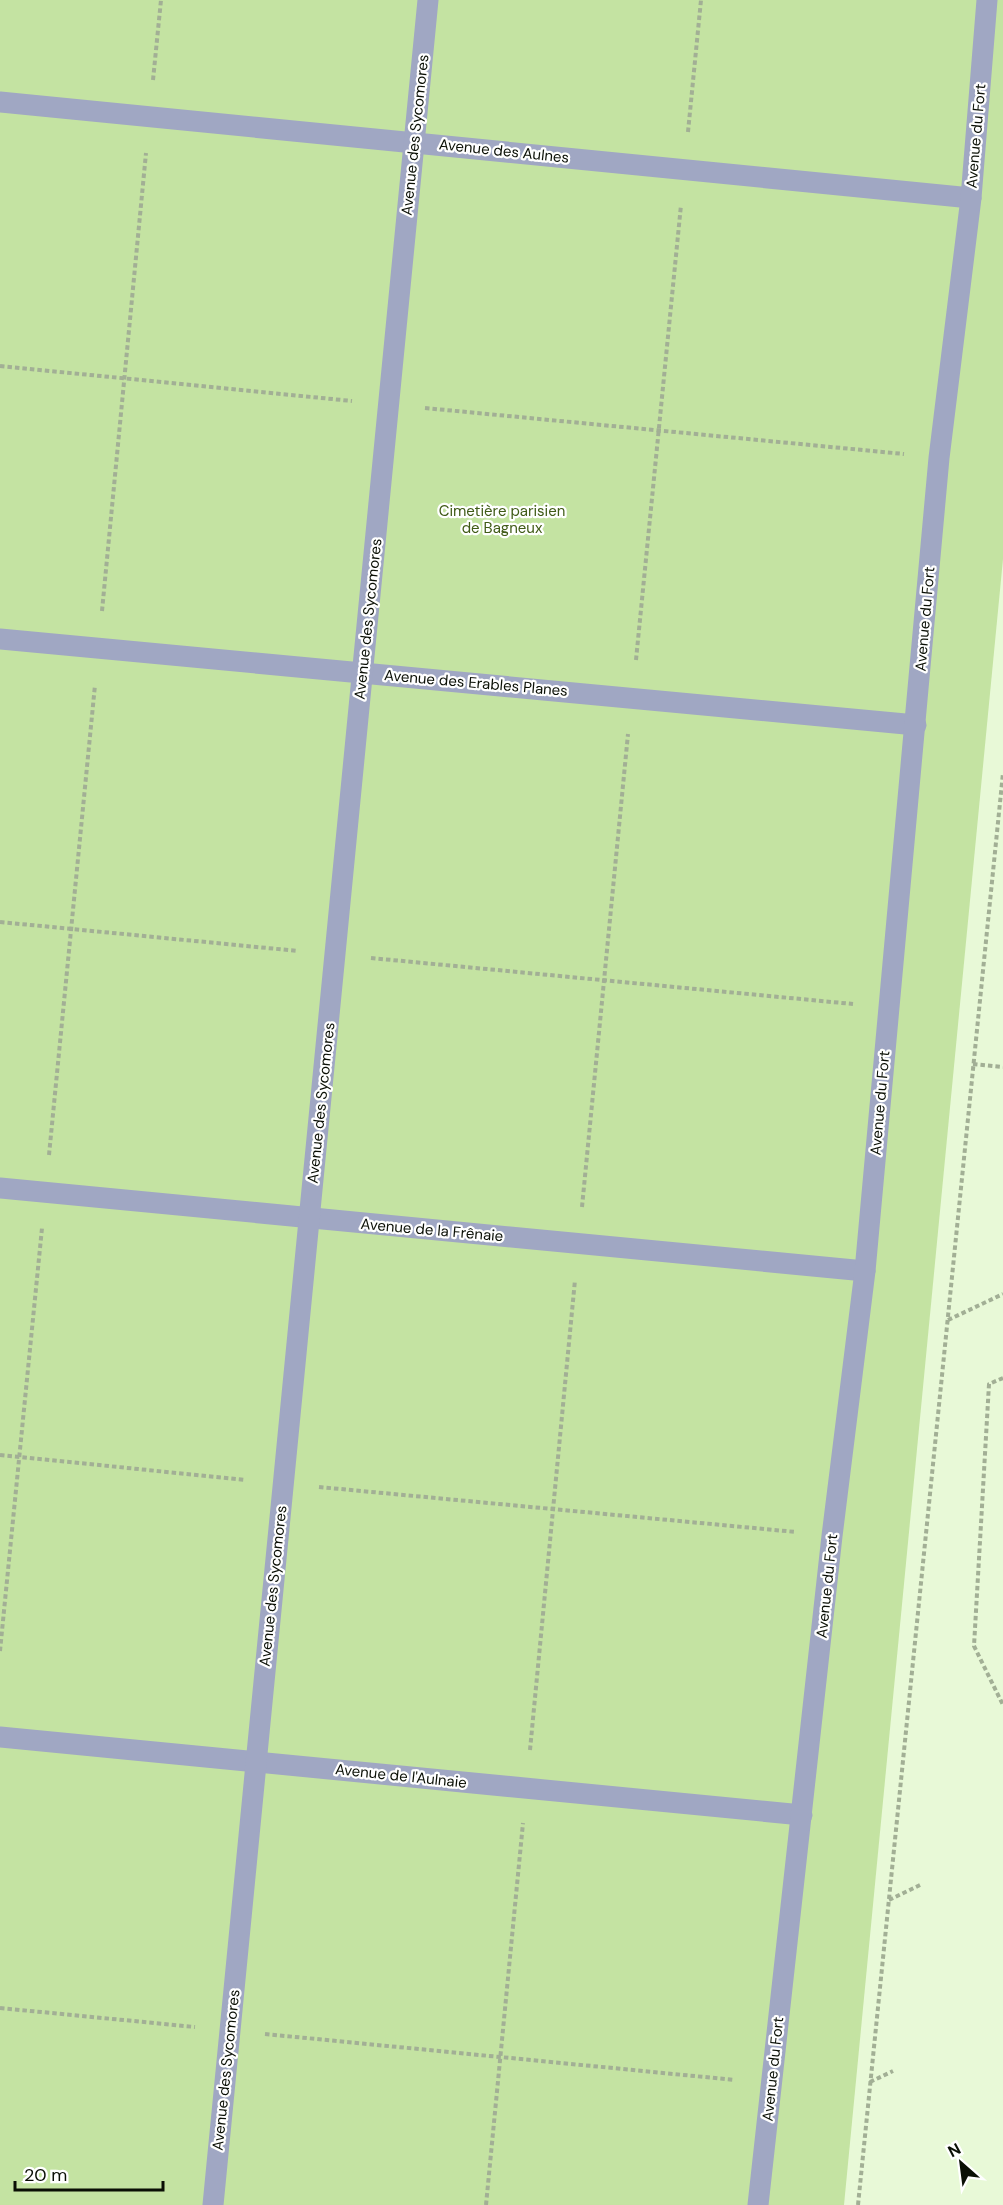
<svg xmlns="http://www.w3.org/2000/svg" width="1003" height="2205" font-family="'DM Sans',sans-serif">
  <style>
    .green { fill: #c4e3a2 }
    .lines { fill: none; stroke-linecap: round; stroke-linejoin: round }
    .path { stroke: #a2af95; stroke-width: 4; stroke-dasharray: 4.5 3; stroke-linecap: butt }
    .lane { stroke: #a0a7c3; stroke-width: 21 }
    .labels { text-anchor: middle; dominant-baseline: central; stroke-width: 4.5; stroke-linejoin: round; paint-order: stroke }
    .street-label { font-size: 15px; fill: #0a0f05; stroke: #fff }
    .park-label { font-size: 15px; fill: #405b17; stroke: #fff }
  </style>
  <rect width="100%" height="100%" fill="#e8f9d7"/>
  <path class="green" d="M0,0h1003v559l-159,1646h-844z"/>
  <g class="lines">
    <g class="path">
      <path d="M153,80l8,-80"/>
      <path d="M688,132l13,-132"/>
      <path d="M0,366l352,35"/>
      <path d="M425,408l479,46"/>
      <path d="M102,611l44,-458"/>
      <path d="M636,660l45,-455"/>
      <path d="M0,922l298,29"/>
      <path d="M371,958l482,46"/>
      <path d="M973,1064l30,3"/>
      <path d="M49,1155l46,-470"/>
      <path d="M582,1207l46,-473"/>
      <path d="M948,1320l55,-26"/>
      <path d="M1003,1378l-14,6 -15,262 29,59"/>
      <path d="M0,1455l246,25"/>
      <path d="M319,1487l477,45"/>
      <path d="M0,1651l42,-423"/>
      <path d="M530,1750l45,-470"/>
      <path d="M889,1900l31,-15"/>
      <path d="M0,2008l195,19"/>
      <path d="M265,2034l470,46"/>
      <path d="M870,2082l23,-11"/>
      <path d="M486,2205l37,-382"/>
      <path d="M858,2205l145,-1432"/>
    </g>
    <g class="lane">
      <path d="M0,102l971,96"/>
      <path d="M0,639l916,86"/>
      <path d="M0,1188l865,83"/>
      <path d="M0,1737l802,78"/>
      <path d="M213,2205l215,-2205"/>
      <path d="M758,2205l74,-669 33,-265 74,-813 32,-260 16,-198"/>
    </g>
  </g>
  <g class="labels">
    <g class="street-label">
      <text transform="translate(415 135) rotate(-84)">Avenue des Sycomores</text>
      <text transform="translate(976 136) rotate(-85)">Avenue du Fort</text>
      <text transform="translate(504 151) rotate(6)">Avenue des Aulnes</text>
      <text transform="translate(368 619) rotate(-84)">Avenue des Sycomores</text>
      <text transform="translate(925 619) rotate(-85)">Avenue du Fort</text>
      <text transform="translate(476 683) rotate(5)">Avenue des Erables Planes</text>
      <text transform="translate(321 1103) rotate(-84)">Avenue des Sycomores</text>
      <text transform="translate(880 1103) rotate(-85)">Avenue du Fort</text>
      <text transform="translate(432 1230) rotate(5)">Avenue de la Frênaie</text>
      <text transform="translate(273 1586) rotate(-84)">Avenue des Sycomores</text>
      <text transform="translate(827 1586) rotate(-84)">Avenue du Fort</text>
      <text transform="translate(401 1776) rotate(6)">Avenue de l'Aulnaie</text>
      <text transform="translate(773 2069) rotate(-84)">Avenue du Fort</text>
      <text transform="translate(226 2070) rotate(-84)">Avenue des Sycomores</text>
    </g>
    <g class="park-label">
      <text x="502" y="511">Cimetière parisien<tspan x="502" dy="17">de Bagneux</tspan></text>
    </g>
  </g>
  <g transform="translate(961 2163) rotate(332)" stroke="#ffffff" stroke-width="4.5" paint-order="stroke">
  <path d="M0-4.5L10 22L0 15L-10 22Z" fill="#0a0f05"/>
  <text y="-9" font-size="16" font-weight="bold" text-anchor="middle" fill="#0a0f05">N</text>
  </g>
  <path d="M15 2181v9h148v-9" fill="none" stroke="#0a0f05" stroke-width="3"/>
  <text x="24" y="2181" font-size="18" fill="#0a0f05" stroke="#ffffff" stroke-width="4.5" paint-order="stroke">20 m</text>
</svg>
